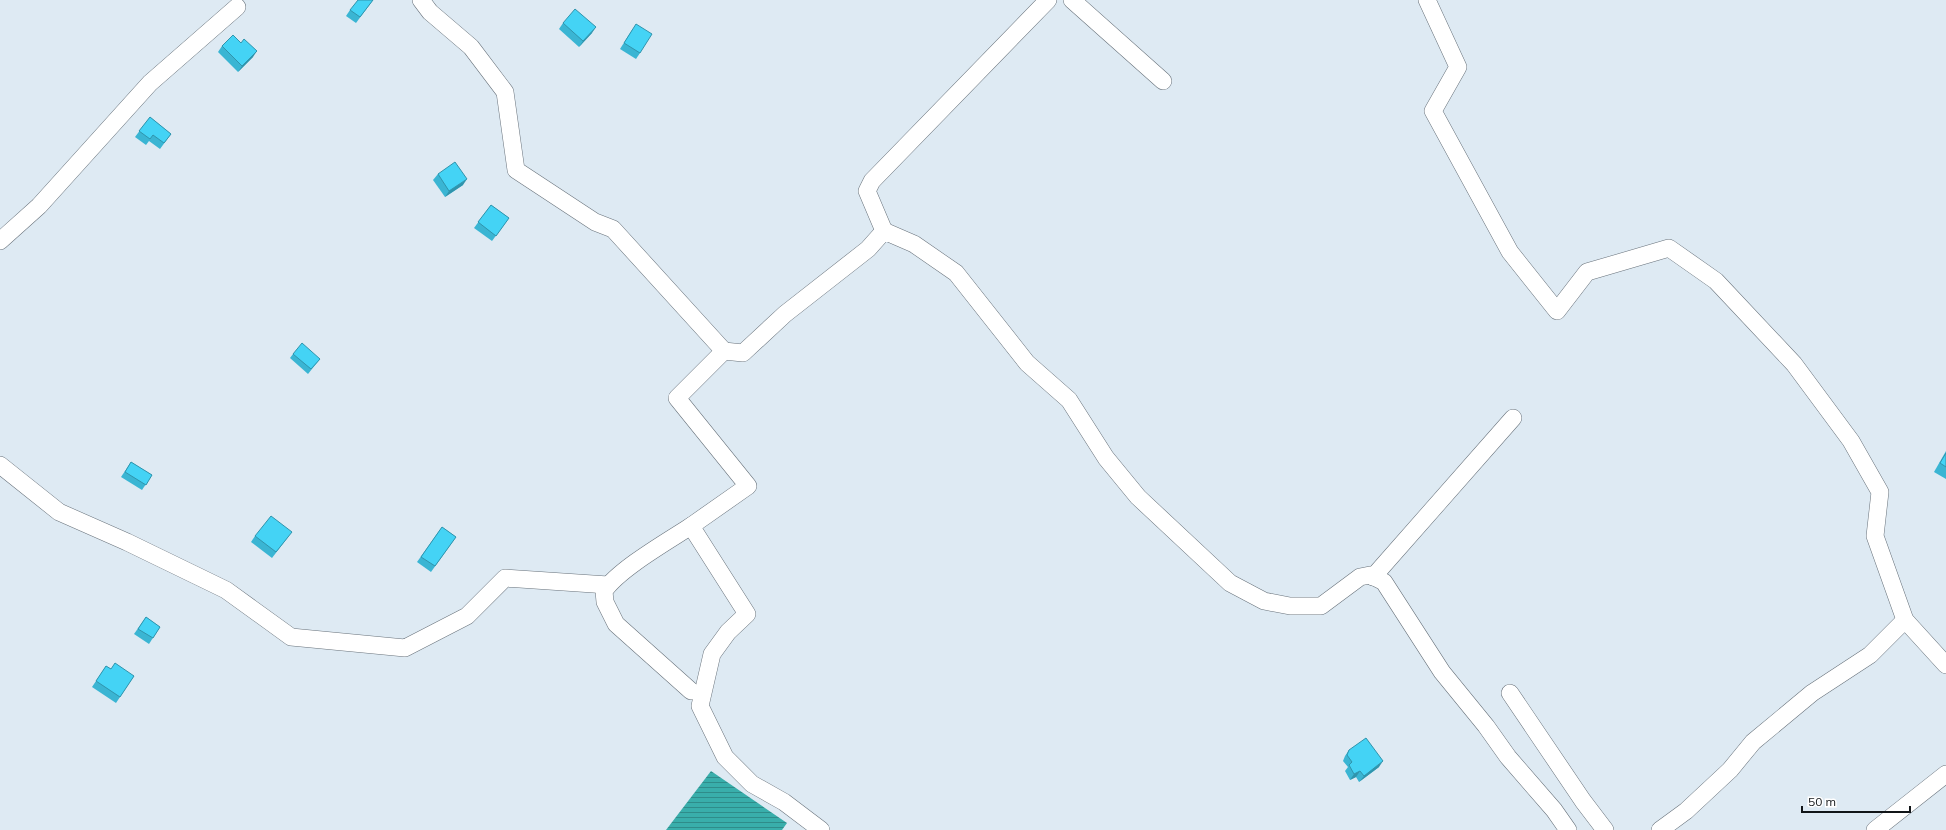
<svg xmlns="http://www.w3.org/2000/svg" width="1946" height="830" font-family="Mulish,sans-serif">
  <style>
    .water { fill: url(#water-rules) }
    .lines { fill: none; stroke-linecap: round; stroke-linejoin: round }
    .minor-casing { stroke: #68727b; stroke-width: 18 }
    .minor { stroke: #fff; stroke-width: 17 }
    .wall { fill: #3ab5d3 }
    .shaded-wall { fill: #3094ac }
    .building { fill: #44d3f5; stroke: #3094ac }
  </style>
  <defs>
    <pattern id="water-rules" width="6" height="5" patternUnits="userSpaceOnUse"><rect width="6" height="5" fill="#39aeab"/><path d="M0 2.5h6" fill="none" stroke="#2f8c8a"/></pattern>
  </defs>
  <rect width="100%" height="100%" fill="#deeaf3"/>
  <path class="water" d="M711,771l76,52 -5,7h-116z"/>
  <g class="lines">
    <defs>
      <g id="minor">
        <path d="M421,0l9,12 41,35 34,45 11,78 79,52 18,7 111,122 -47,47 71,88 -57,40 56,88 -19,18 -16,22 -12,52 25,51 27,27 32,18 37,28"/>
        <path d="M1072,0l91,81"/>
        <path d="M1427,0l31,67 -25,44 77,141 47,59 30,-39 82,-24 47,33 78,83 57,77 29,51 -5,44 30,84 41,45"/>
        <path d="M884,231l-17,-40 5,-10 176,-181"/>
        <path d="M0,241l39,-35 111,-123 87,-76"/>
        <path d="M724,351l19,2 42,-39 83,-65 16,-18 30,13 42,29 71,90 42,37 37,58 32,39 92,86 34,18 26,5h31l39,-29 10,-2 14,7 58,90 44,54 22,31 46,53 14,20"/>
        <path d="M0,465l59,47 68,30 99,48 65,47 114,11 62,-32 38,-38 103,7"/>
        <path d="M1373,577l140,-159"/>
        <path d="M691,691l-75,-67 -11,-22 -1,-11c15,-22 64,-50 87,-65"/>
        <path d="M1510,693l73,108 22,29"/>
        <path d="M1660,830l26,-19 44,-41 23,-28 59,-49 58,-38 35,-35"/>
        <path d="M1875,830l71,-56"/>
      </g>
    </defs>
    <use href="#minor" class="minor-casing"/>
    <use href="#minor" class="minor"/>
  </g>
  <g class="wall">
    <path d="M373,0l-17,23 -10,-7 4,-6z"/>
    <path d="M563,23l29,10 -13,14 -20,-18z"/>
    <path d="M632,30l8,23 -4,6 -16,-10z"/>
    <path d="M222,46l31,11 -15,15 -20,-20z"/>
    <path d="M150,117l21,17 -11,15 -11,-8 -3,4 -11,-8z"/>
    <path d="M438,174l25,11 -18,12 -12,-17z"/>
    <path d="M491,205l18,13 -17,23 -18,-13z"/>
    <path d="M293,354l27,5 -12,15 -18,-16z"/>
    <path d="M1946,451v28l-12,-7z"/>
    <path d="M131,462l21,13 -10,15 -21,-13z"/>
    <path d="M442,527l14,10 -25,35 -14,-10z"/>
    <path d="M255,536l33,1 -16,21 -21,-16z"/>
    <path d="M146,617l14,10 -11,17 -15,-10z"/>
    <path d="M106,666l5,3 23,7 -18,27 -24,-16z"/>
    <path d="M1349,750l30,17 -20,15 -3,-5 -6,3 -5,-9 3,-4 -5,-6 2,-5z"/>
  </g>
  <g class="shaded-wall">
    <path d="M596,27l-4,6 -13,14 4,-6z"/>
    <path d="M257,51l-4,6 -15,15 4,-6z"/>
    <path d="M467,179l-4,6 -18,12 4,-6z"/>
    <path d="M1383,761l-4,6 -20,15 5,-6z"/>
    <path d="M1360,771l-4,6 -6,3 4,-6z"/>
  </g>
  <g class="building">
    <path d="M358,0h15l-13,17 -10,-7z"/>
    <path d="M575,9l21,18 -13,14 -20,-18z"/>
    <path d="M636,24l16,10 -12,19 -16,-10z"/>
    <path d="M233,35l8,8 3,-4 13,12 -15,15 -20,-20z"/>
    <path d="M150,117l21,17 -7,9 -11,-8 -3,4 -11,-8z"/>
    <path d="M455,162l12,17 -18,12 -11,-17z"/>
    <path d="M491,205l18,13 -13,18 -18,-14z"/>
    <path d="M302,343l18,16 -9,10 -18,-15z"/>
    <path d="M1946,453v14l-6,-4z"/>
    <path d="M131,462l21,13 -6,10 -21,-13z"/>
    <path d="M271,516l21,16 -16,20 -21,-16z"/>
    <path d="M442,527l14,10 -21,29 -14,-9z"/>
    <path d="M146,617l14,10 -7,11 -15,-9z"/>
    <path d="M115,663l19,13 -14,21 -24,-16 10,-15 5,3z"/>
    <path d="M1366,738l17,23 -19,15 -4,-5 -6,3 -5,-9 3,-3 -5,-7 2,-5z"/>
  </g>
  <path d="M1802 806v6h108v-6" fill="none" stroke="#111518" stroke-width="2"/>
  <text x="1808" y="806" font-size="12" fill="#111518" stroke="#ffffff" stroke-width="3" paint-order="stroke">50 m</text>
</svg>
